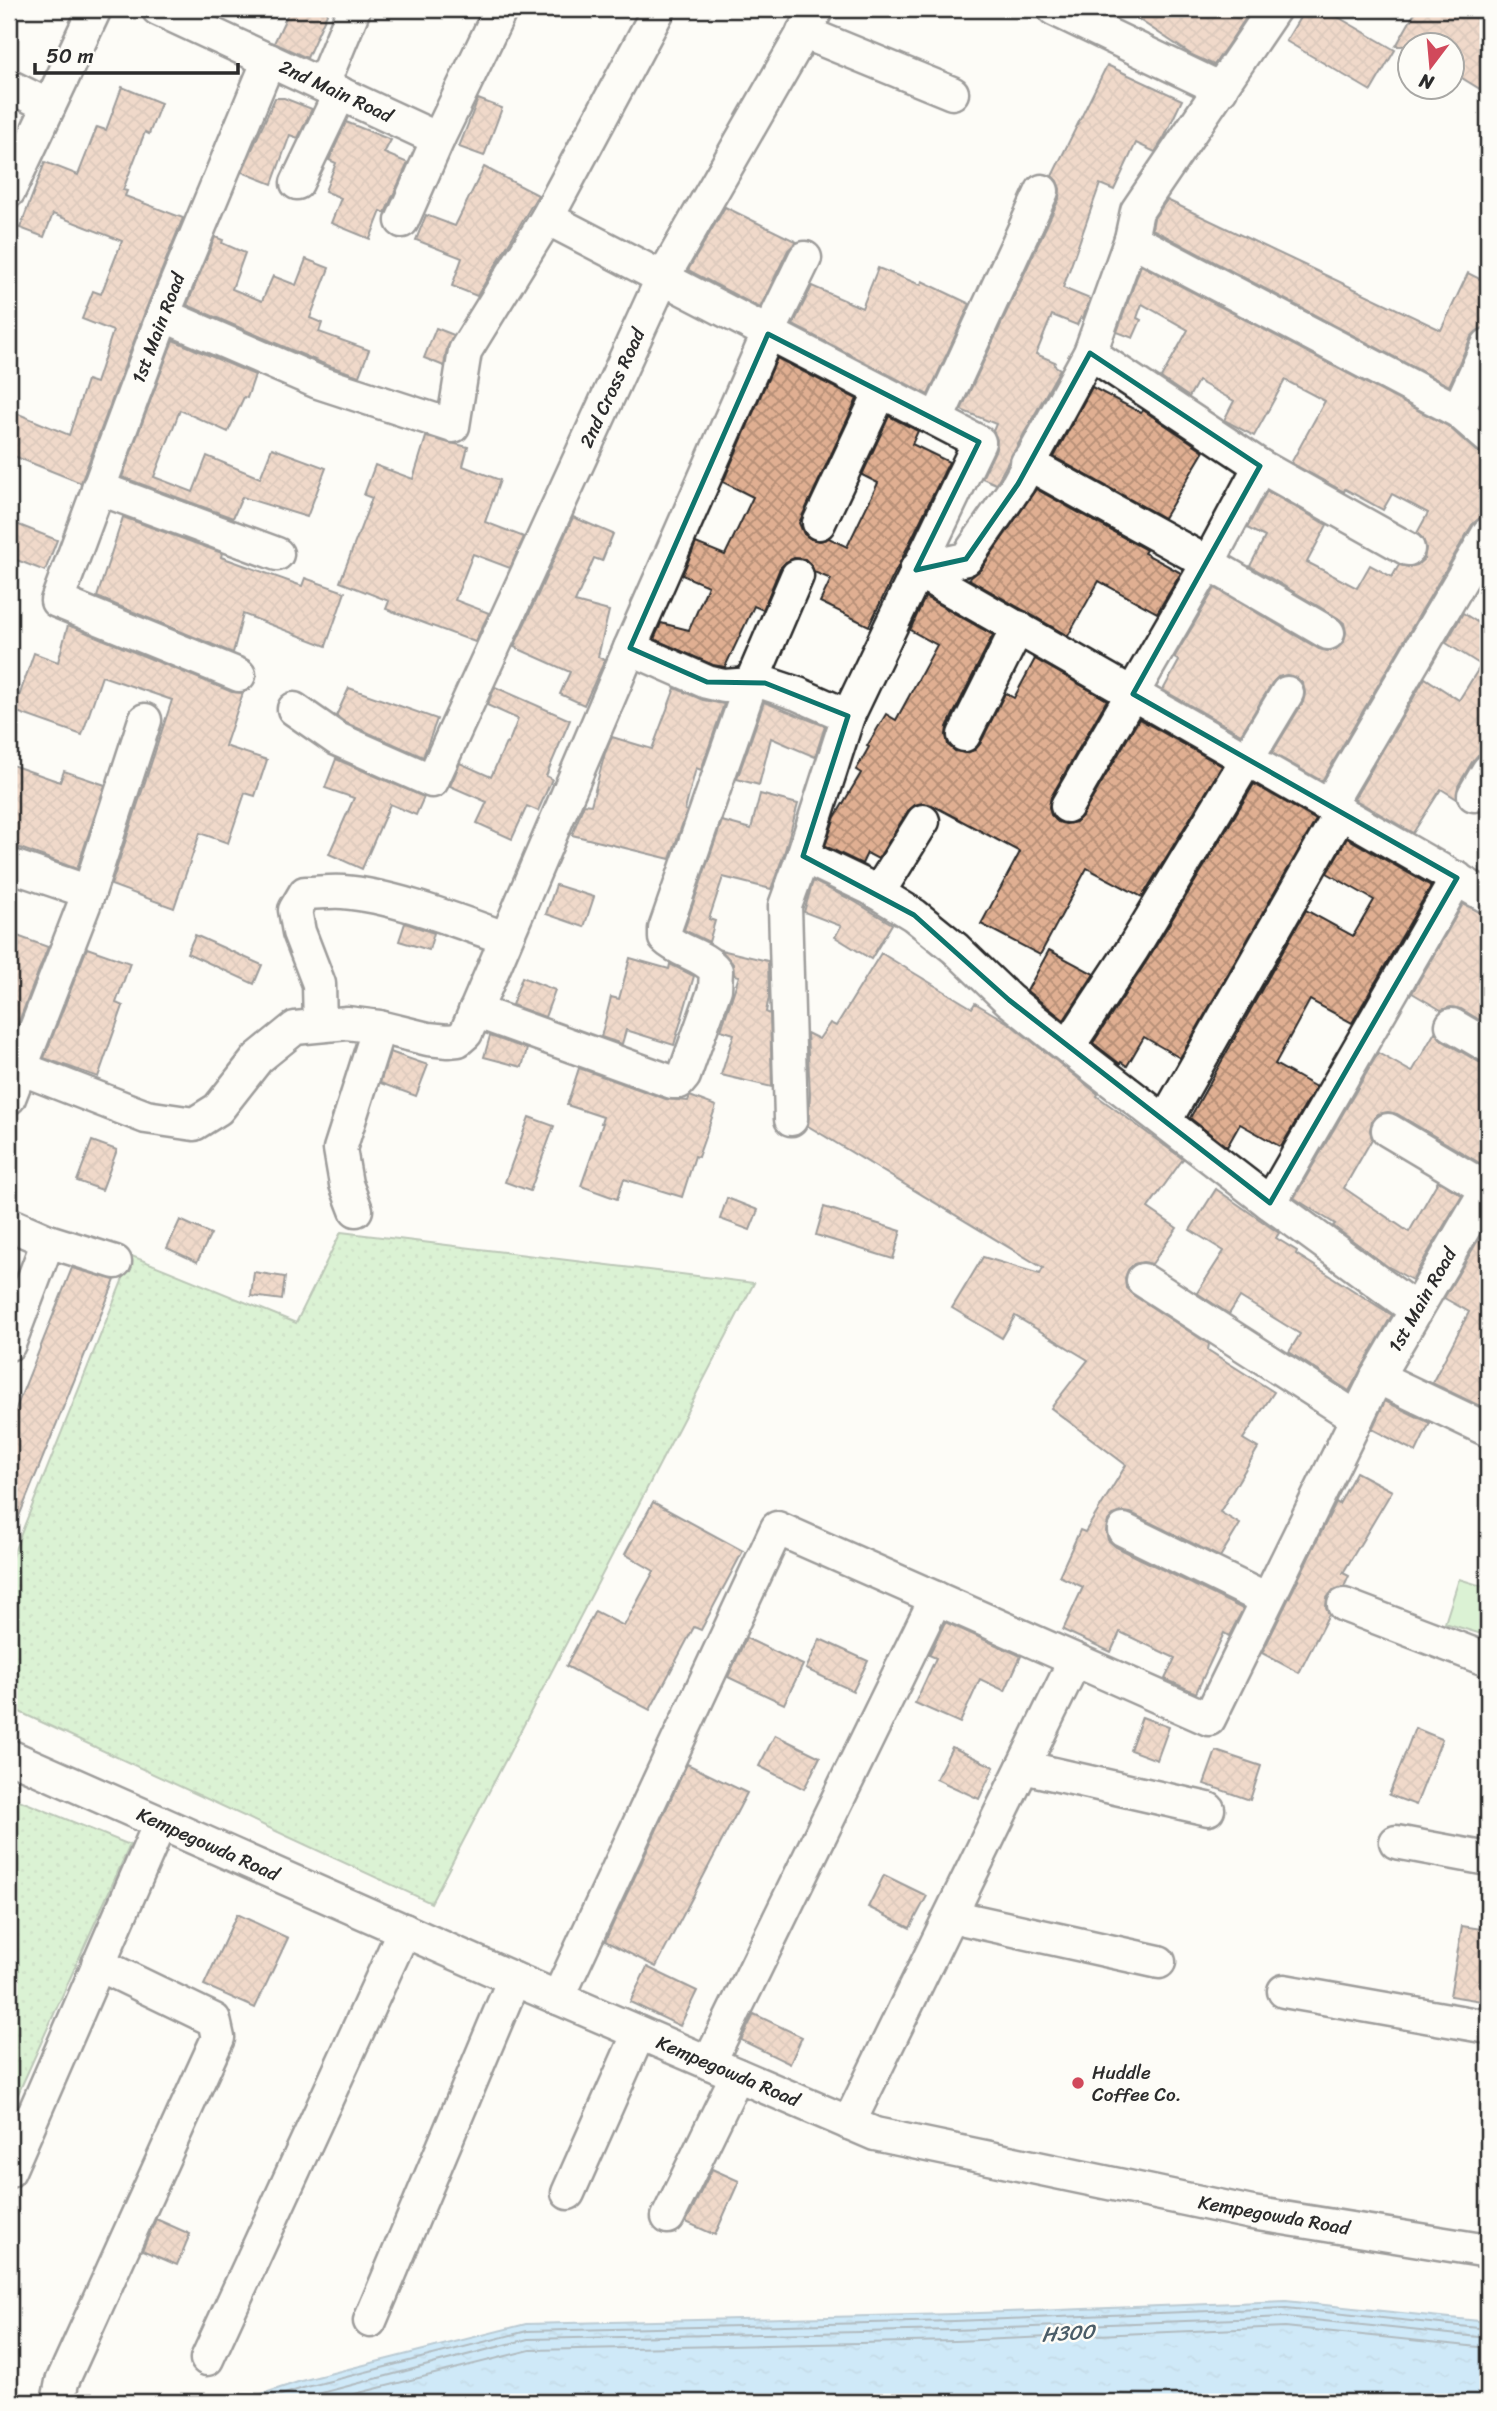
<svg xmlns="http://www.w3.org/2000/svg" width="1497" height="2411" font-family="Sriracha,sans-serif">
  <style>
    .green { fill: url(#green-dots); stroke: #6e886a; stroke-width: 2 }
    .pitch { fill: #b2e6a8; stroke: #6e886a; stroke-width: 2 }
    .water { fill: url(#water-ripples); stroke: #6c90a6; stroke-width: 2 }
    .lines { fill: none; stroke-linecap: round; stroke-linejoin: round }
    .shore { stroke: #566e7d; stroke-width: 2 }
    .building { fill: url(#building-cross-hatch); stroke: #2b2b2b; stroke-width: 2 }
    .minor-casing { stroke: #2b2b2b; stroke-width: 37 }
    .minor { stroke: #fdfcf7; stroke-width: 32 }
    .marked { fill: none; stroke: #0f766e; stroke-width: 5; stroke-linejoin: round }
    .poi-dot { fill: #d1495b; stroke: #fdfcf7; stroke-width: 2.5 }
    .labels { text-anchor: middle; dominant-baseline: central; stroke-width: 5; stroke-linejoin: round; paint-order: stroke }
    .street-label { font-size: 19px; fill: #2b2b2b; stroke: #fdfcf7 }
    .poi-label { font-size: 19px; fill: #2b2b2b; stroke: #fdfcf7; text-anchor: start }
    .water-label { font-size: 21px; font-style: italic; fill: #4b5d68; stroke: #fdfcf7 }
  </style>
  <defs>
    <pattern id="green-dots" width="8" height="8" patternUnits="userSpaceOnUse" patternTransform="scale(1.75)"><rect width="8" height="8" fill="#b2e6a8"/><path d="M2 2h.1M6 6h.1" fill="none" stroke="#99c591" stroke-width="1.8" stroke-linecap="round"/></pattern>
    <pattern id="water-ripples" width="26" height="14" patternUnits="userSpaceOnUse" patternTransform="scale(1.75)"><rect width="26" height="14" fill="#97d3f8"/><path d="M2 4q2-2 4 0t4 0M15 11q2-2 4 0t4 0" fill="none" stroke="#82b5d5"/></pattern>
    <pattern id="building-cross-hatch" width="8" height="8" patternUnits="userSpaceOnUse" patternTransform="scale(1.75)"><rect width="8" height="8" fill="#e0af92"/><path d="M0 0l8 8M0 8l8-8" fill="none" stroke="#b68f77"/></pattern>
  </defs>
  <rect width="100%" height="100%" fill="#fdfcf7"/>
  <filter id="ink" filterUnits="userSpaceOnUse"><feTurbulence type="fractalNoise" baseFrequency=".0143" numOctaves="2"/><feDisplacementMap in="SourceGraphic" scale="14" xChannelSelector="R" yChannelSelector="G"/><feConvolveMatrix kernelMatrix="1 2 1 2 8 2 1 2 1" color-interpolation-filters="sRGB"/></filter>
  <g filter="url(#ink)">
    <g class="green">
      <path d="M341,1232l413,51 -323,620 -422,-196v-143l123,-308 164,67z"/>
      <path d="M9,1796l121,49 -121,269z"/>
    </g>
    <path class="pitch" d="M1459,1579l29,9v48l-43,-13z"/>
    <path class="water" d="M1286,2301l202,21v80h-1250l63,-21 225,-57 428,-10z"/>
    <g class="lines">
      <g class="shore">
        <path d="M260,2402l43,-14 224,-57 427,-10 332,-13 202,21"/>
        <path d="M287,2402l241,-63 426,-9 331,-13 203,21"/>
        <path d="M323,2402l207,-52 425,-9 330,-14 203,21"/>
      </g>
    </g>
    <g class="building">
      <path d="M290,9h39l-22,49 -33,-15z"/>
      <path d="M1123,9h129l-38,56 -22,-10z"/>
      <path d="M1305,9h19l71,41 -24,41 -85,-50z"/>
      <path d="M1417,9h71v66l-8,14 -28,-17v-26h-56z"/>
      <path d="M1107,65l75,35 -18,38 -9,14 -19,-9 -22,47 -14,-6 -37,104 27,11 -7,19 -2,-1 -4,8 -25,-10 -16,39 19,8 -1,3 6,4 -64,115 -14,-6 14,-29 1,-9 -4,-9 3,-7 -35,-14 98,-211 1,-10 -3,-8 -5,-5z"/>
      <path d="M122,87l39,16 -12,31 -4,-2 -22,58 4,1 -2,5 58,22 -37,91 -65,174 -72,-29v-44l60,25 18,-55 9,3 17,-52 -31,-12 11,-28 8,3 21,-53 -69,-27 -9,23 -24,-9 25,-66 33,13 19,-48 9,3z"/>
      <path d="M275,98h9l28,11 -14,29 -8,-3 -18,49 -30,-12z"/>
      <path d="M478,99l24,9 -18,48 -25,-9z"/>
      <path d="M346,122l45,18 -7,13 24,10 -23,50 -4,-2 -11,28 -39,-16 10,-25 -16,-7 11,-28 -7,-3z"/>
      <path d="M484,167l54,28 -61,101 -25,-10 10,-28 -46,-18 10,-25 29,11z"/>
      <path d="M1167,200l274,130 27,-57 20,10v37l-3,7 -8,4 -6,6 -22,49 -297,-157 2,-11z"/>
      <path d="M725,207l72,35 -9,8 -28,58 -72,-38z"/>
      <path d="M215,237l8,3 -1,3 23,10 -13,36 30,12 11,-25 23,9 10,-26 23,9 -19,50 12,5 -3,9 50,18 -10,26 -35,-12 -137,-59z"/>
      <path d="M1141,265l307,161 28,25 12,4v61l-8,2 -8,7 -150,256 -50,-28 31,-51 2,-9 -2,-9 -6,-6 -10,-3 -9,2 -6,6 -31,51 -78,-44 16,-29 -5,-3 41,-70 104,61 8,2 9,-2 8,-7 2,-10 -2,-9 -6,-5 -88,-52 15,-29 -18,-9 20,-37 60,34 -20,37 50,26 13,-23 22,12 7,-12 10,2 8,-2 7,-6 2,-11 -3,-9 -6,-6 11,-20 -36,-19 -9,16 -38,-21 -1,3 -53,-29 34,-62 -40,-21 -31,56 -30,-16 10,-19 -36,-20 -9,16 -28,-19 27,-48 -46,-26 -5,14 4,2 -8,18 -16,-6z"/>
      <path d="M878,268l43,17 1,-4 48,23 -42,91 -135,-70 19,-39 50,22z"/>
      <path d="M436,328l18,7 -7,13 -3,18 -20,-8z"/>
      <path d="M173,340l82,35 -8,23 -3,-1 -16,35 -48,-22 -26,67 39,15 14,-36 53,22 12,-30 54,20 -19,49 -65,-20 -9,21 -111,-41z"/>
      <path d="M777,358l80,41 -58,124 5,11 7,5 9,2 9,-3 18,9 31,-64 -16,-8 27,-59 29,15 -6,13 37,18 -80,164 -49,-24 11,-23 -17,-7 -3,-7 -6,-6 -11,-1 -8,4 -6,6 -17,42 -9,-4 -29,61 -12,-2 -59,-26 7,-16 28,7 19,-44 -26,-11 14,-32 29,12 28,-58 -30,-15z"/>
      <path d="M1092,387l49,26 2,-3 61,41 -40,67 -110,-61z"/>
      <path d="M426,437l42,10 -5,19 37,14 -15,42 39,15 -14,31 -37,-14 -18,46 34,13 -14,29 -89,-33 3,-8 -49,-19 32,-84 -8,-3 11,-30 38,14z"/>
      <path d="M1036,489l110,61 -2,3 37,20 -24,40 -58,-32 -31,55 -99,-57 12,-10z"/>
      <path d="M123,517l99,36 -1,4 81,29 3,-8 40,14 -19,54 -83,-32 -10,39 -136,-56z"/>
      <path d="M573,517l40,17 -11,27 -8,-3 -19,44 34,9 -11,46 7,3 -21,45 -24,-11 10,-22 -56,-25z"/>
      <path d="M9,521l48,19 -12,31 -36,-14z"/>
      <path d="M925,597l68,38 -46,92 -1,8 2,10 7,6 11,2 9,-3 5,-6 25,-51 9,5 21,-39 72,41 -56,97 -2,10 2,8 7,7 8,2 10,-2 6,-6 57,-97 83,47 -80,131 -55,-29 -47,87 -59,-31 39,-72 -88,-47 -9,-2 -8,2 -7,6 -30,48 -11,-6 -5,11 -37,-18 10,-29 26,-44 -5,-3 13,-23 -2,-1 19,-32 10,6 41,-75 -27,-15z"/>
      <path d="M1463,613l25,16v124l-10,2 -6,7 -14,24 -1,13 -16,-10 -28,44 -59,-34 71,-121 34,22 22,-35 -35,-22z"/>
      <path d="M68,625l164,67 11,1 -18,53 42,14 -12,36 -10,-3 -17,50 -28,-10 -26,75 -63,-23 61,-185 -70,-24 -20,59 -68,-24 20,-58 24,9z"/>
      <path d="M495,687l75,33 -24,56 6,3 -14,32 -11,-5 -15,33 -35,-16 10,-21 -37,-16 10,-23 31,14 15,-34 2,1 10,-25 -31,-14z"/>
      <path d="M349,688l88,31 -14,38 -77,-34 -10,-7z"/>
      <path d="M675,688l28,12 21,4 -23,66 -5,-2 -11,42 2,1 -17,48 -98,-24 12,-31 7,1 14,-52 7,-16 40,12z"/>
      <path d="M764,702l61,24 -10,31 -44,-19 -12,47 -22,-6z"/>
      <path d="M336,759l88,38 -8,18 -26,-11 -28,65 -33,-15 25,-56 -29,-10z"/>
      <path d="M9,764l51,18 4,-11 41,14 -28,84 -68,-25z"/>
      <path d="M1254,784l62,36 -136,238 -36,-21 -17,29 -6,-4 -1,2 -27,-21 55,-84z"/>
      <path d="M760,794l38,10 -14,50 -13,35 -48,-12 -14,42 6,2 -6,21 -25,-12 38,-109 29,8z"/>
      <path d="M1347,838l84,48 -79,137 -42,-23 -35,64 41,23 -35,60 -41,-23 -13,23 -37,-29 116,-208 47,26 21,-36 -47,-27z"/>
      <path d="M813,881l39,19 40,24 -21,35 -36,-22 6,-11 -37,-14z"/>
      <path d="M556,885l38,12 -10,30 -38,-13z"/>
      <path d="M1463,904l25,11v110l-27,-16 -10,-2 -10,3 -29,-17z"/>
      <path d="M405,923l29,10 -5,17 -30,-9z"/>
      <path d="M9,933l39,14 -37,95 -2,-1z"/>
      <path d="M195,935l67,30 -8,19 -67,-31z"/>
      <path d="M87,948l43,15 -14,40 7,3 -25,71 -54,-19z"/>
      <path d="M721,950l47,11 1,36 -3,15 4,2 2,73 -51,-12 13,-41 -13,-4 18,-54 -5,-1 -1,-11z"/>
      <path d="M1049,950l45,24 -30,46 -37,-29z"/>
      <path d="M881,953l91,55 3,-5 35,21 88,70 -1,2 86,63 -35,49 29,20 -25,36 -9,-2 -9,2 -6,6 -3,8 1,10 7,7 76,49 -1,6 66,42 -31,47 15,9 -38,64 20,12 -20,33 -89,-44 -9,-1 -9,3 -5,6 -2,10 2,9 8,7 127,62 -14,27 -5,-3 -28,60 -31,-14 10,-21 -55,-26 -9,20 -48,-22 20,-43 -24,-11 21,-46 5,2 41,-67 -75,-57 37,-48 -73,-44 -13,22 -50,-30 31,-51 57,17 3,-6 -235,-142 2,-31 -3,-62 12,6 11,-16 6,3z"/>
      <path d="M630,958l39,11 1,-5 24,12 -20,69 -48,-15 -4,14 -21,-7 10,-40 8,2z"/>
      <path d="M522,977l33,13 -10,27 -33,-12z"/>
      <path d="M1435,1032l8,9 36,21 9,2v104l-91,-54 -9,-2 -10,2 -6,7 -2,9 2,9 -28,49 65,44 29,-51 24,14 -50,85 -25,-14 -54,-40 2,-2 -41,-26 84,-145 34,19z"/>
      <path d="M490,1036l37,13 -5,18 -38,-10z"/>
      <path d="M390,1052l38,13 -12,31 -36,-13z"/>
      <path d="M579,1068l87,31 22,2 2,-5 26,10 -18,51 -3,-1 -13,41 -58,-18 -7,20 -36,-13 22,-63h-2l2,-6 -36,-12z"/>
      <path d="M529,1117l25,9 -24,65 -25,-9z"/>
      <path d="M92,1141l25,9 -15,40 -25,-9z"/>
      <path d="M1216,1189l63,44 -3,5 21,13 -1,3 96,61 -43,76 -60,-39 11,-18 -60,-37 -11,17 -32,-21 27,-42 -34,-21z"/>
      <path d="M727,1198l31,12 -8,20 -30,-11z"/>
      <path d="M824,1207l77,24 -8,28 -77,-24z"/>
      <path d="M180,1220l31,14 -14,28 -30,-14z"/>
      <path d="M1488,1223v187l-56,-27 37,-71 -25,-14z"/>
      <path d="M72,1268l43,12 -106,261v-115z"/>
      <path d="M254,1272l31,5 -3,23 -31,-4z"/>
      <path d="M1385,1401l45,22 -14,29 -44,-23z"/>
      <path d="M1356,1472l36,19 -49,82 6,3 -5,11 -11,3 -6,8 -1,9 3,7 -30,59 -37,-20 74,-151 3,2z"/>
      <path d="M653,1502l90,49 -42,79 -7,-3 -44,83 -84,-44 29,-55 29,15 30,-55 -29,-17z"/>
      <path d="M945,1622l76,34 -16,35 -25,-12 -20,44 -45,-20 21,-45 -7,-3z"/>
      <path d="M746,1638l57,27 -19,39 -56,-27z"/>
      <path d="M820,1639l48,22 -15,30 -47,-22z"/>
      <path d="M1142,1717l27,10 -12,33 -27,-10z"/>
      <path d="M1415,1728l27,11 -26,66 -27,-10z"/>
      <path d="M775,1735l45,22 -16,32 -45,-23z"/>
      <path d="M952,1747l42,20 -15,32 -43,-20z"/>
      <path d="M1216,1751l45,15 -11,34 -46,-16z"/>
      <path d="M687,1764l60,29 -91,174 -51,-26z"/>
      <path d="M884,1875l43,21 -17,32 -42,-21z"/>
      <path d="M237,1914l51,24 -33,70 -51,-23z"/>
      <path d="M1462,1926l26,4v72l-38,-6z"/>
      <path d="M647,1967l50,24 -17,35 -50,-24z"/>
      <path d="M754,2014l48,23 -12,27 -49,-24z"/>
      <path d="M712,2169l27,12 -24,54 -29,-13z"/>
      <path d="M156,2219l34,15 -13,31 -35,-15z"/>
    </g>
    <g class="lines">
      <defs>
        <g id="minor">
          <path d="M158,9l280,130"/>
          <path d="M1054,9l167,80"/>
          <path d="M803,32l149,61"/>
          <path d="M323,84l31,-75"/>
          <path d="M9,86l40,20"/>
          <path d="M297,183l43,-90"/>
          <path d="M9,191l86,-182"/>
          <path d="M547,218l432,224 -131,274 -45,140 67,32 44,27 42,34 53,51 59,47 202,156 146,107"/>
          <path d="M402,221l36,-82 63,-130"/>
          <path d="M1131,239l327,172 30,26"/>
          <path d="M163,315l155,67 135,44 12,-75 82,-133 112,-209"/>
          <path d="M1458,411l30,-66"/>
          <path d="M937,419l105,-228"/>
          <path d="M1027,463l181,100 120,70"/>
          <path d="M1260,466l148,83"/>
          <path d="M98,488l179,66"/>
          <path d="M819,523l62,-132"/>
          <path d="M916,570l50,-11 52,-75 72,-131 41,-114 6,-28 137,-202"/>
          <path d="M916,570l572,327"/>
          <path d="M630,648l77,34 17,4 41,-3 33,11 50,22"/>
          <path d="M239,675l-182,-74 106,-286 106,-255"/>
          <path d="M294,709l43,30 95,42 230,-502 155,-270"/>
          <path d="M964,735l54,-108"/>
          <path d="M1474,795l14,-24"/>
          <path d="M1329,805l159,-271"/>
          <path d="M1067,806l141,-243 52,-97 -170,-113"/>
          <path d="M9,865l80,27 -80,206"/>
          <path d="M89,892l56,-172"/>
          <path d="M878,893l45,-72"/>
          <path d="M475,1011l197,71h7l5,-6 31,-87 1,-18c-13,-17 -36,-18 -51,-33v-9l86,-246 46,-107"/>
          <path d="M320,1025l-1,-41 -20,-52 -4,-22 10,-17c12,0 26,-2 38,-1 51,4 114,29 162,46"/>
          <path d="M1452,1025l36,21"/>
          <path d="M1068,1047l64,-97 155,-257"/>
          <path d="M20,1068l126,49 48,7 24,-15 40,-51 37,-30 52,-5 32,4 49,12 20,2 10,-1 8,-7 164,-385 138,-314 37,-76"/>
          <path d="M791,1119l-6,-213 18,-50"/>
          <path d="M1165,1121l176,-309"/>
          <path d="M1388,1130l99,59"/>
          <path d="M1270,1203l187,-325"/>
          <path d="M356,1210l-10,-26 -6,-35 39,-122"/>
          <path d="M9,1224l39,17"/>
          <path d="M1143,1280l214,138"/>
          <path d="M9,1344l39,-103 67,21"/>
          <path d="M1377,1377l111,53"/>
          <path d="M1124,1530l143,70"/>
          <path d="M1344,1605l144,55"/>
          <path d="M9,1756l505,223 361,155 377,79 236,38"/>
          <path d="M1023,1767l185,42"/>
          <path d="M1396,1842l92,17"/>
          <path d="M951,1916l208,46"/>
          <path d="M1284,1991l204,36"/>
          <path d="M558,1998l219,-470 432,191 168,-342 111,-190"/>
          <path d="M709,2063l227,-465"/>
          <path d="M849,2123l226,-463"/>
          <path d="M9,2171l151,-348"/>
          <path d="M568,2193l71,-160"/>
          <path d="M668,2217l69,-142"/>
          <path d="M370,2321l144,-342"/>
          <path d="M207,2359l197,-429"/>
          <path d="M58,2402l4,-20 156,-344 -4,-18 -116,-56"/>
        </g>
      </defs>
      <use href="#minor" class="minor-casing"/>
      <use href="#minor" class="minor"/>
    </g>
  </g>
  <path d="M0 0H1497V2411H0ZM768,334l211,108 -63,128 50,-11 52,-75 72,-131 170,113 -127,228 324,184 -187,325 -261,-203 -95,-85 -111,-59 45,-140 -83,-33 -58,-1 -77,-34z" fill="#fdfcf7" fill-opacity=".55" fill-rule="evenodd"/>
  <path class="marked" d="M768,334l211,108 -63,128 50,-11 52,-75 72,-131 170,113 -127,228 324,184 -187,325 -261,-203 -95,-85 -111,-59 45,-140 -83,-33 -58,-1 -77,-34z"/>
  <circle class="poi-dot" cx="1078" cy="2083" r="7"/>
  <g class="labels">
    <g class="street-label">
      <text transform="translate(336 91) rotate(25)">2nd Main Road</text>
      <text transform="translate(158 328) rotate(-69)">1st Main Road</text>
      <text transform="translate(612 388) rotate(-65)">2nd Cross Road</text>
      <text transform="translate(1422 1300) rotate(-60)">1st Main Road</text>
      <text transform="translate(208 1844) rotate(24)">Kempegowda Road</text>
      <text transform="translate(728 2071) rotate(23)">Kempegowda Road</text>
      <text transform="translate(1274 2215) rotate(10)">Kempegowda Road</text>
    </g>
    <g class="poi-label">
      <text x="1092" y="2072">Huddle<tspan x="1092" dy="22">Coffee Co.</tspan></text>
    </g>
    <g class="water-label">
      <text transform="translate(1068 2333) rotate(-4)">H300</text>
    </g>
  </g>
  <rect width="1497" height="2411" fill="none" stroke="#fdfcf7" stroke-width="35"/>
  <rect x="18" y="18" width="1462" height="2376" fill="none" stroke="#2b2b2b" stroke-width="2.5" filter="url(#ink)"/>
  <g transform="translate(1431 66) rotate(196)"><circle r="33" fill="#fdfcf7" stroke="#a9a8a5" stroke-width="2"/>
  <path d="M0-5L12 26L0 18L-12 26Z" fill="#d1495b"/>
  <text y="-10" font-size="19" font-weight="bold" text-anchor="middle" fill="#2b2b2b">N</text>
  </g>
  <path d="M35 63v10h203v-10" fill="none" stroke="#2b2b2b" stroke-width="3.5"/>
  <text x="46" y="63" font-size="21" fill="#2b2b2b" stroke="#fdfcf7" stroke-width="5" paint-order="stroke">50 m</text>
</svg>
